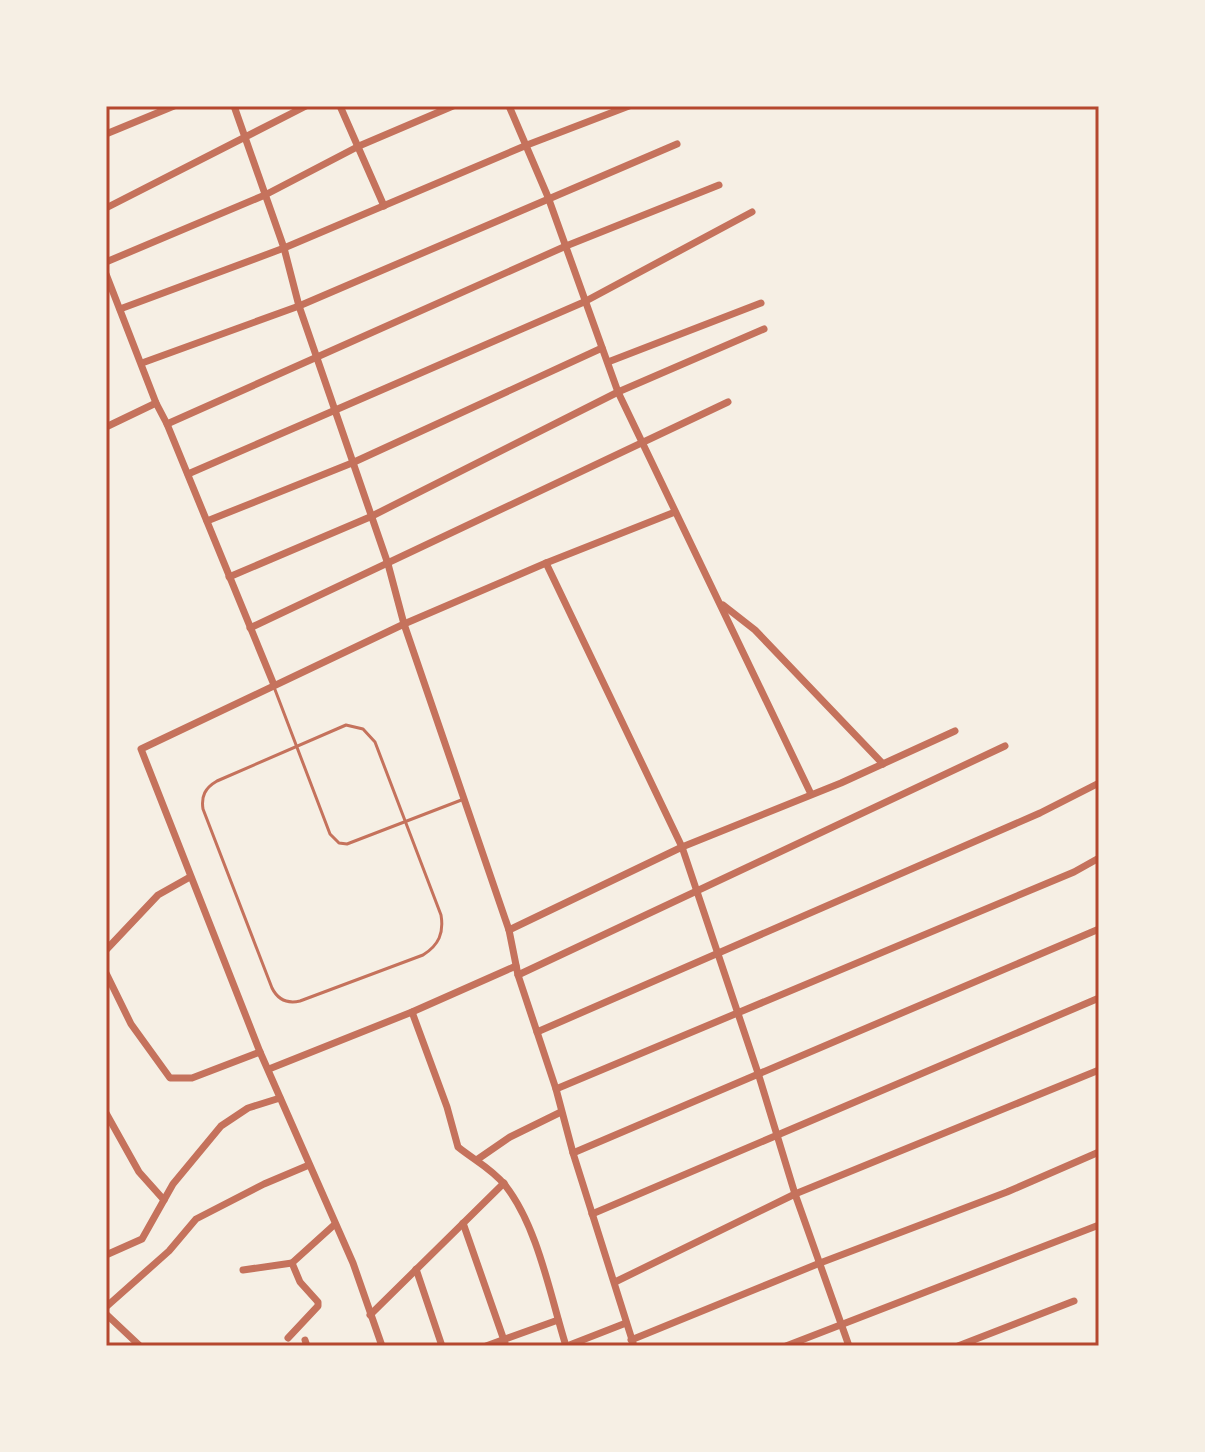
<svg xmlns="http://www.w3.org/2000/svg" width="1205" height="1452" font-family="'DejaVu Sans',sans-serif">
  <style>
    .lines { fill: none; stroke-linecap: round; stroke-linejoin: round }
    .service { stroke: #c5725c; stroke-width: 3 }
    .minor { stroke: #c5725c; stroke-width: 7 }
    .neatline { fill: none; stroke: #b5482f; stroke-width: 3 }
  </style>
  <rect width="100%" height="100%" fill="#f6efe4"/>
  <g class="lines">
    <g class="service">
      <path d="M274,687l56,147 9,9 8,1 117,-45"/>
      <path d="M346,725l17,4 12,13 66,173c3,18 -2,30 -18,40l-123,46c-13,3 -22,-1 -28,-13l-69,-179c-2,-13 2,-21 14,-28z"/>
    </g>
    <g class="minor">
      <path d="M234,106l50,142 15,58 89,258 16,60 105,306 9,45 38,114 17,64 61,193"/>
      <path d="M340,106l44,100"/>
      <path d="M509,106l39,91 70,195 193,402"/>
      <path d="M106,134l68,-28"/>
      <path d="M106,208l200,-102"/>
      <path d="M106,262l159,-67 94,-49 94,-40"/>
      <path d="M106,274l50,129 11,21 107,261"/>
      <path d="M120,309l164,-61 243,-103 102,-39"/>
      <path d="M608,362l153,-59"/>
      <path d="M142,363l157,-57 378,-162"/>
      <path d="M167,424l399,-178 153,-61"/>
      <path d="M106,427l50,-24"/>
      <path d="M188,474l396,-172 168,-90"/>
      <path d="M207,521l145,-58 250,-115"/>
      <path d="M546,563l136,284 76,226 37,121 54,152"/>
      <path d="M229,577l141,-60 248,-125 146,-63"/>
      <path d="M723,605l32,25 128,134"/>
      <path d="M250,628l478,-226"/>
      <path d="M509,930l173,-83 159,-64 114,-52"/>
      <path d="M106,950l52,-55 32,-18"/>
      <path d="M106,973l25,51 39,54h22l68,-26"/>
      <path d="M518,975l487,-229"/>
      <path d="M412,1012l35,95 11,40c16,13 33,21 47,38 33,42 45,110 61,161"/>
      <path d="M537,1032l503,-219 59,-30"/>
      <path d="M269,1069l143,-57 104,-46"/>
      <path d="M556,1089l518,-217 25,-14"/>
      <path d="M106,1113l33,59 25,28"/>
      <path d="M573,1153l526,-224"/>
      <path d="M478,1159l32,-22 51,-25"/>
      <path d="M592,1214l507,-216"/>
      <path d="M463,1223l43,123"/>
      <path d="M106,1255l36,-16 31,-55 48,-58 27,-18 32,-10"/>
      <path d="M416,1269l26,77"/>
      <path d="M243,1270l49,-7"/>
      <path d="M615,1282l180,-88 304,-124"/>
      <path d="M106,1307l63,-56 27,-32 68,-35 45,-19"/>
      <path d="M106,1314l34,32"/>
      <path d="M370,1315l134,-132"/>
      <path d="M288,1338l30,-32v-4l-18,-20 -8,-19 42,-38"/>
      <path d="M305,1340l2,6"/>
      <path d="M631,1340l189,-77 187,-71 92,-40"/>
      <path d="M382,1346l-29,-83 -93,-211 -119,-303 263,-125 142,-61 129,-51"/>
      <path d="M486,1346l72,-26"/>
      <path d="M567,1346l59,-23"/>
      <path d="M786,1346l313,-121"/>
      <path d="M958,1346l116,-45"/>
    </g>
  </g>
  <rect width="1205" height="1452" fill="none" stroke="#f6efe4" stroke-width="216"/>
  <rect x="108" y="108" width="989" height="1236" class="neatline"/>
</svg>
